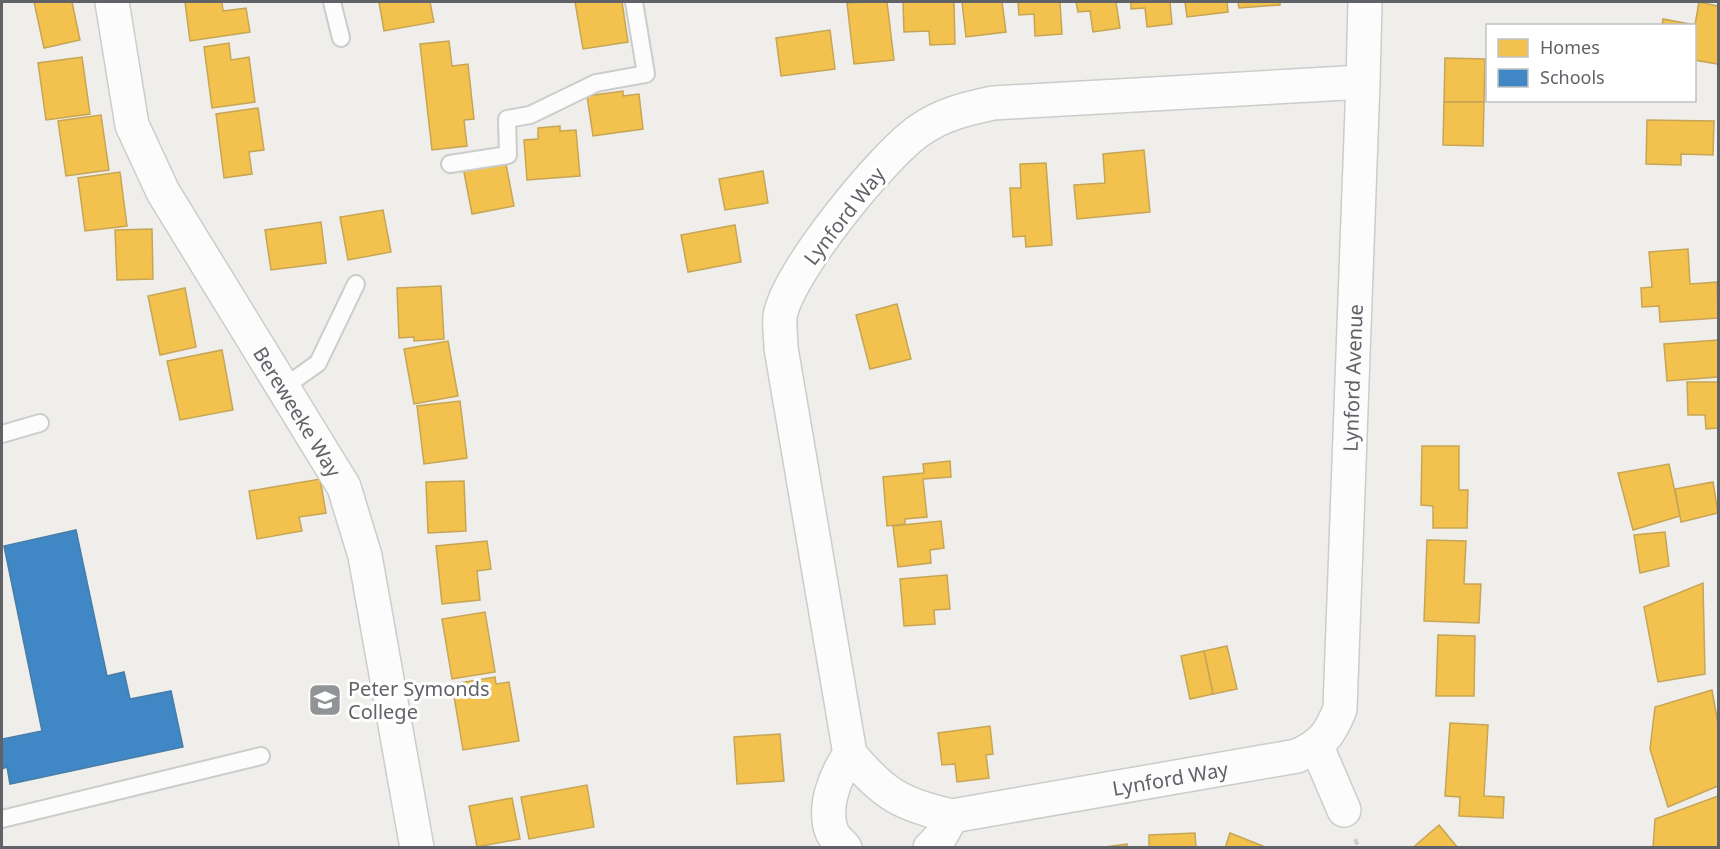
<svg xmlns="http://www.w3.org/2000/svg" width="1720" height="849" font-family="'Noto Sans',sans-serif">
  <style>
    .homes { fill: #f2c14e; stroke: #c6a556; stroke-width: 1.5 }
    .schools { fill: #3f88c5; stroke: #497da9; stroke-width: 1.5 }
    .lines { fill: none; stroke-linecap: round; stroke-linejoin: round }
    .service-casing { stroke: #cbcccc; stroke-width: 20 }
    .minor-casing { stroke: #cbcccc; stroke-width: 36 }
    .path { stroke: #cacfcc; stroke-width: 4; stroke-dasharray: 6 3; stroke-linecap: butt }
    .service { stroke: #fdfcfc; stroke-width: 16 }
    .minor { stroke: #fdfcfc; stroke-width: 33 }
    .labels { text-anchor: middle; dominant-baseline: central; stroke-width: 6; stroke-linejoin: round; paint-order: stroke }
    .street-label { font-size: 20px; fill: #5f6368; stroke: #fff }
    .poi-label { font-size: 20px; fill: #5f6368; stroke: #fff; text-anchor: start }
  </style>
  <rect width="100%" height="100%" fill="#efeeea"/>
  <g class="homes">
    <path d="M34,2h38l8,38 -36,8z"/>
    <path d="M185,2h37l1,9 23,-3 4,24 -60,9z"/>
    <path d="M379,2h51l4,20 -50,9z"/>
    <path d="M575,2h47l6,40 -45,7z"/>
    <path d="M864,2h23l7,58 -40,4 -7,-61z"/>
    <path d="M903,2h51l1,42 -25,1 -1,-14 -25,1z"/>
    <path d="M962,2h40l4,30 -40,5z"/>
    <path d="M1018,2h42l2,32 -27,2 -1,-22 -15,1z"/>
    <path d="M1076,2h40l4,26 -27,4 -3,-21 -12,1z"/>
    <path d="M1131,2h39l2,22 -25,3 -2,-19 -14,1z"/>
    <path d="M1185,2h42l1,10 -41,5z"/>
    <path d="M1238,2h42v3l-41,3z"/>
    <path d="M1699,2l19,4v58l-24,-4v-34h-32l1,-7 32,6z"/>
    <path d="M830,30l5,39 -54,7 -5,-38z"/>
    <path d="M449,41l3,25 16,-2 6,55 -10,1 3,26 -35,4 -12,-106z"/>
    <path d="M229,43l2,17 18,-3 6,45 -43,6 -8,-61z"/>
    <path d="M82,57l8,57 -44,6 -8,-57z"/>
    <path d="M1445,58l40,1 -1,43h-40z"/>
    <path d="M623,91v5l16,-2 4,35 -50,7 -6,-40z"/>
    <path d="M1444,102h40l-1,44 -40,-1z"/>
    <path d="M258,108l6,42 -15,2 3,22 -28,4 -8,-64z"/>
    <path d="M101,115l8,55 -43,6 -8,-55z"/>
    <path d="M1647,120l67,1 -1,34 -32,-1v11l-35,-1z"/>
    <path d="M560,126v5l16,-1 4,46 -53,4 -3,-40 14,-1v-11z"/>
    <path d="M1144,150l6,62 -73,7 -3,-34 31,-2 -2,-29z"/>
    <path d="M505,159l9,47 -42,8 -9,-47z"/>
    <path d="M1046,163l6,82 -26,2 -1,-11 -12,1 -3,-49h11l-1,-24z"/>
    <path d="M763,171l5,32 -43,7 -6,-31z"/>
    <path d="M120,172l7,54 -42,5 -7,-53z"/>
    <path d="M383,210l8,42 -43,8 -8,-43z"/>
    <path d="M321,222l5,41 -55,7 -6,-40z"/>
    <path d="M735,225l6,37 -53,10 -7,-37z"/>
    <path d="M152,229l1,50 -36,1 -2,-50z"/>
    <path d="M1688,249l2,35 27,-2 1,36 -58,4 -1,-16 -17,1 -1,-19 11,-1 -3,-35z"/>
    <path d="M441,286l3,53 -30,2v-4l-15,1 -2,-50z"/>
    <path d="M185,288l11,59 -36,8 -12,-59z"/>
    <path d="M897,304l14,55 -41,10 -14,-54z"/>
    <path d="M1718,340v37l-51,4 -3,-37z"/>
    <path d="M448,341l10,55 -44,8 -10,-55z"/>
    <path d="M222,350l11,60 -53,10 -13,-59z"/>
    <path d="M1687,382h31v46l-12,1 -1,-14h-17z"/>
    <path d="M460,401l7,57 -43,6 -7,-58z"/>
    <path d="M1422,446h37v44h9l-1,38h-34v-22l-12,-1z"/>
    <path d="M950,461l1,16 -28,2 4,38 -22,2v5l-18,2 -4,-49 41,-4 -1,-9z"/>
    <path d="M1669,464l11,52 -47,14 -15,-57z"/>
    <path d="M320,479l6,34 -27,4 3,14 -45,8 -8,-48z"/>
    <path d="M464,481l2,50 -38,2 -2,-51z"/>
    <path d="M1713,482l5,31 -37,9 -6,-33z"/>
    <path d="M941,521l3,27 -14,2 1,13 -33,4 -5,-41z"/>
    <path d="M1665,532l4,34 -29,7 -6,-38z"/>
    <path d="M1427,540l39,1 -2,43h17l-2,39 -55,-2z"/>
    <path d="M487,541l4,28 -14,2 3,29 -38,4 -6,-58z"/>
    <path d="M947,575l3,34 -16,1 1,14 -31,2 -4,-47z"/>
    <path d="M1703,583l2,91 -47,8 -14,-75z"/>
    <path d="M485,612l10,60 -43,7 -10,-60z"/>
    <path d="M1438,635l37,1 -1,60h-38z"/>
    <path d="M1227,646l10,43 -24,5 -9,-43z"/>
    <path d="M1204,651l9,43 -23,5 -9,-43z"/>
    <path d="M495,677l1,7 13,-2 10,59 -56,9 -11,-66z"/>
    <path d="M1712,690l6,34v62l-50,21 -18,-58 5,-42z"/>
    <path d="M1450,723l38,2 -4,71 20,1 -1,21 -44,-2 1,-19 -15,-1z"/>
    <path d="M990,726l3,28 -7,1 3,23 -32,4 -2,-18 -13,1 -4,-32z"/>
    <path d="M780,734l4,47 -47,3 -3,-47z"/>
    <path d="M587,785l7,42 -65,12 -8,-42z"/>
    <path d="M1718,796v52h-65l2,-29z"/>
    <path d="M512,798l8,41 -43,8 -8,-41z"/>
    <path d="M1439,825l19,23h-45l4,-4z"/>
    <path d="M1195,833l1,15h-47v-13z"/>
    <path d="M1230,833l33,13v2h-38z"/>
    <path d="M1127,844l1,4h-31z"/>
  </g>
  <path class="schools" d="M76,530l31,146 17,-4 6,27 41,-8 12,56 -173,37 -3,-17 -5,2v-30l40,-8 -38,-185z"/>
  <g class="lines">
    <defs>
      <g id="service">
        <path d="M332,2l9,36"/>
        <path d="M450,164l58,-9 -1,-36 23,-4 66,-32 50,-9 -12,-72"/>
        <path d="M283,388l35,-25 38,-79"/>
        <path d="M2,434l38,-11"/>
        <path d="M2,819l259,-63"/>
      </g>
      <g id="minor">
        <path id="s1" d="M112,2l20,123 31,67 181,295 21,69 52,292"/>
        <path id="s2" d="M1363,82l-370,21c-27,6 -50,11 -73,27 -37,25 -132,142 -140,186 -1,10 1,22 1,32l69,406c33,40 52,51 102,62l345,-60c25,-11 33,-22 43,-47l23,-627 2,-80"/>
        <path d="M1317,747l27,63"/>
        <path d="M845,848c-4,-5 -11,-10 -13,-16 -10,-25 4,-58 18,-78"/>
        <path d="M930,848l9,-9 13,-23"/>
      </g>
    </defs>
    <use href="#service" class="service-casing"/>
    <use href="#minor" class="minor-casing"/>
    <path class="path" d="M1355,839l4,9"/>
    <use href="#service" class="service"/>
    <use href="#minor" class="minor"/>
  </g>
  <defs>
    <symbol id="university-square" viewBox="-11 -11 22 22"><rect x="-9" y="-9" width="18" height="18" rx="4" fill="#919496" stroke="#fff"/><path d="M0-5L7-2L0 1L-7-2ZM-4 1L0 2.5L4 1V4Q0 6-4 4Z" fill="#fff"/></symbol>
  </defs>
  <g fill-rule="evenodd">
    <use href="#university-square" x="306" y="681" width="38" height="38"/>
  </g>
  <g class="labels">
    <g class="street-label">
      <text transform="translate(844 216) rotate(-52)">Lynford Way</text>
      <text stroke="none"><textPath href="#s2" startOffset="1998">Lynford Avenue</textPath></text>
      <text stroke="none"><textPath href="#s1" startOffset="456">Bereweeke Way</textPath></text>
      <text stroke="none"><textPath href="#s2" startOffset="1472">Lynford Way</textPath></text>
    </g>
    <g class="poi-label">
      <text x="348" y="688">Peter Symonds<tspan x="348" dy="23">College</tspan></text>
    </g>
  </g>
  <rect width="1720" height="849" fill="none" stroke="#5f6368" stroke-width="6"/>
  <rect x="1486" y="24" width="210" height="78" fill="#ffffff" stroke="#bfc1c3" stroke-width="1.5"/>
  <rect x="1498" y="39" width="30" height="18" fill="#f2c14e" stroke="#bfc1c3" stroke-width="1.5"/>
  <text x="1540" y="54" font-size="18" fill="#5f6368">Homes</text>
  <rect x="1498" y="69" width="30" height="18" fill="#3f88c5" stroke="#bfc1c3" stroke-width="1.5"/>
  <text x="1540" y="84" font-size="18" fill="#5f6368">Schools</text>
</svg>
